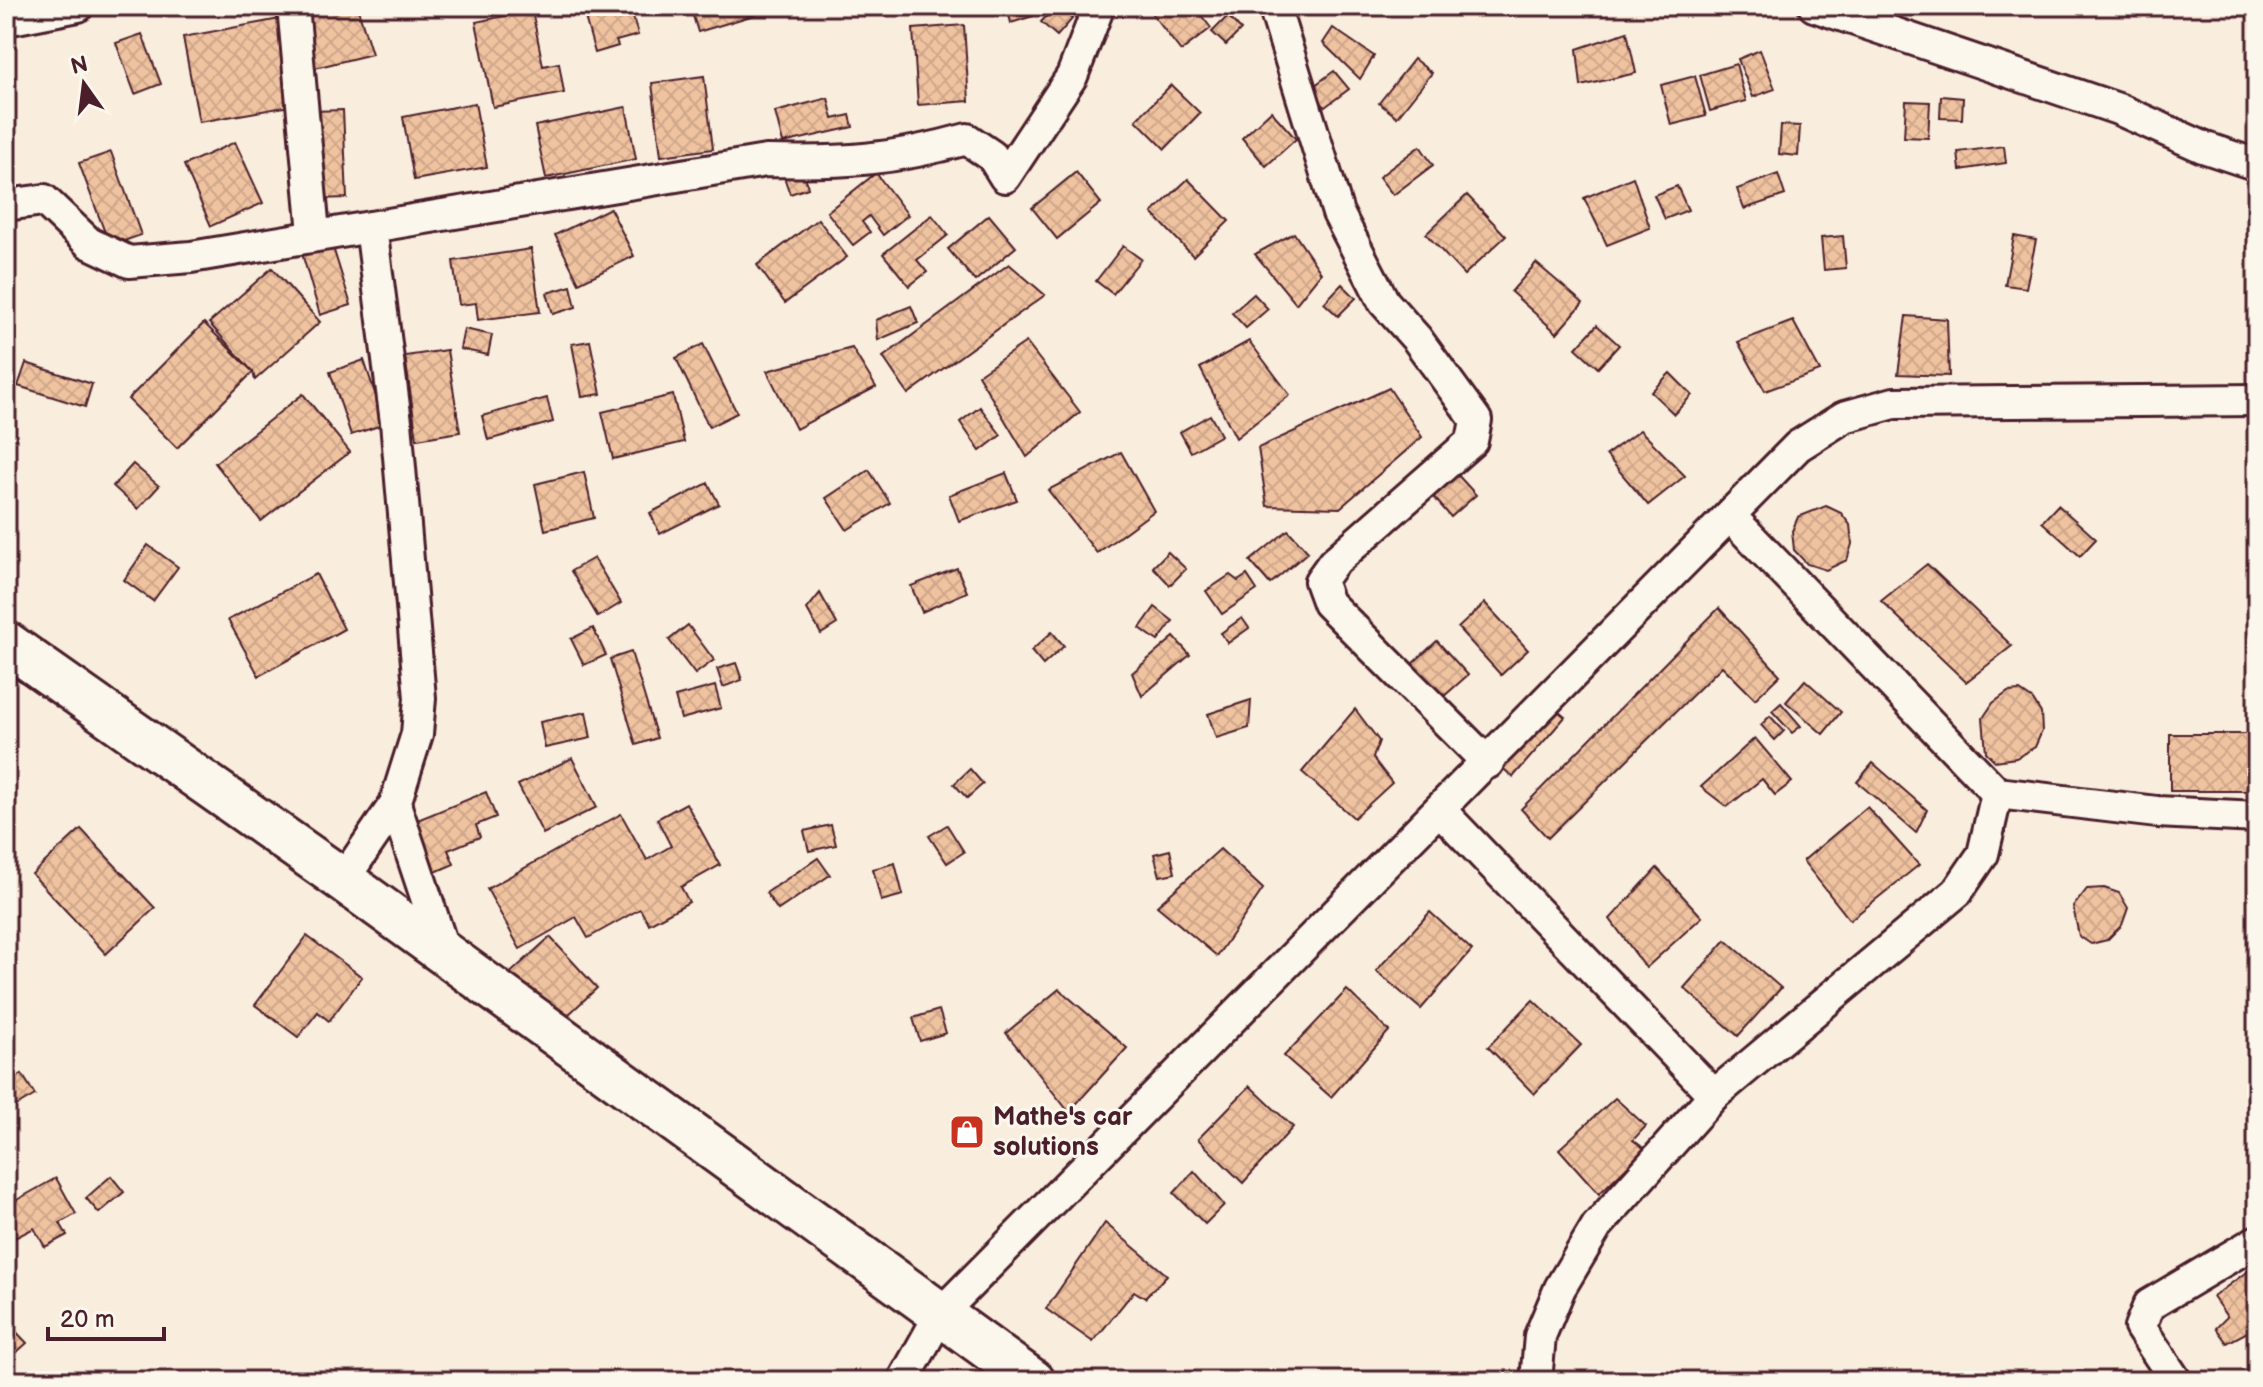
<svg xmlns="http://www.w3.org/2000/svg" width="2263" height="1387" font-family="'Balsamiq Sans',sans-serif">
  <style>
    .building { fill: url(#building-cross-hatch); stroke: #4a1f2b; stroke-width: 2 }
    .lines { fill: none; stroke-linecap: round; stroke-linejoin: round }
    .street-casing { stroke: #4a1f2b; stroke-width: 36 }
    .secondary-casing { stroke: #4a1f2b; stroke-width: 48 }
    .street { stroke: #fbf7ec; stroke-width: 30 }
    .secondary { stroke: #fbf7ec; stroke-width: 42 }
    .labels { text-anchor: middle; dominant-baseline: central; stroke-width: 6; stroke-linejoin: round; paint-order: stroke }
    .poi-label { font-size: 26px; font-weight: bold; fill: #4a1f2b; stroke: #fbf7ec; text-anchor: start }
  </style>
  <defs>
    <pattern id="building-cross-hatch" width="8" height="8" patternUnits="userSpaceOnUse" patternTransform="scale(2)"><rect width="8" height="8" fill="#f0c3a0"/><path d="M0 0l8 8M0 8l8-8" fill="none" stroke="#cfa78a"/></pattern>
  </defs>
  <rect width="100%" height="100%" fill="#f9eddd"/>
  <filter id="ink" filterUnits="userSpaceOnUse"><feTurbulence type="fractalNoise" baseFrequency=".0125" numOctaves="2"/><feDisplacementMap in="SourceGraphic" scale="16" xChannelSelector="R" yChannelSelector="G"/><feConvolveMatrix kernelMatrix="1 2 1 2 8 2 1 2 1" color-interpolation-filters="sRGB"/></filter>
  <g filter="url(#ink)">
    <g class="building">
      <path d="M333,6h24l15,48 -57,14 -10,-51z"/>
      <path d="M597,6h33l8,29 -22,6 2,5 -23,7 -12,-43z"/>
      <path d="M690,6h61l3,9 -56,17z"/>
      <path d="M773,6h31l-29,7z"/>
      <path d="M1030,6l3,10 -22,7 -4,-16z"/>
      <path d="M1056,6l17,12 -16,18 -16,-14z"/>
      <path d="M1146,6h48l17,22 -30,23z"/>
      <rect x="2214" y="6" width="25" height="4"/>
      <path d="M2251,6h6v23h-4z"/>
      <path d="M532,10l11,56 16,-3 5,30 -71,14 -17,-85z"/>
      <path d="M1228,16l13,14 -15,15 -14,-13z"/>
      <path d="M280,19l16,86 -97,17 -16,-85z"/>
      <path d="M964,25l5,76 -51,4 -5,-76z"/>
      <path d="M1333,28l41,28 -14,23 -37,-36z"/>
      <path d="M1627,32l9,41 -55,13 -4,-37z"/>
      <path d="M142,34l19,50 -26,10 -19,-51z"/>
      <path d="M1760,50l15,39 -22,8 -15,-38z"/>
      <path d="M1414,59l18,14 -35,44 -18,-14z"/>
      <path d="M1736,64l10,37 -36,10 -10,-36z"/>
      <path d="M1334,71l15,18 -24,18 -15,-18z"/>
      <path d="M704,76l9,73 -52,7 -9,-73z"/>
      <path d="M1695,76l11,40 -35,9 -10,-40z"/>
      <path d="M1171,85l29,28 -35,36 -29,-29z"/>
      <path d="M1941,96l22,2 -1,21 -22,-1z"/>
      <path d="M828,98l5,21 17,-4 3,12 -70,16 -8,-31z"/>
      <path d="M1906,101l24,1 -2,36 -24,-1z"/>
      <path d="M475,103l12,64 -73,13 -11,-63z"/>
      <path d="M626,107l10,52 -90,19 -11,-52z"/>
      <path d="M343,110l4,88 -30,1 -4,-88z"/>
      <path d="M1271,111l25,28 -30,27 -24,-28z"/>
      <path d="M1781,125l19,1 -2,30 -19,-2z"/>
      <path d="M235,142l28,61 -52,23 -27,-61z"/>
      <path d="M1420,146l13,19 -40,30 -14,-18z"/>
      <path d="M2004,146l2,17 -46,7 -2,-18z"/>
      <path d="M111,152l30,83 -31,11 -31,-83z"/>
      <path d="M804,171l4,17 -18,6 -6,-17z"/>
      <path d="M1076,172l25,31 -44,36 -25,-31z"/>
      <path d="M876,173l32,42 -25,20 -14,-19 -7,6 8,10 -17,13 -26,-33z"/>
      <path d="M1778,174l7,21 -41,14 -7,-20z"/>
      <path d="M1633,177l17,51 -43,17 -23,-47z"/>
      <path d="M1188,179l41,42 -36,35 -41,-43z"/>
      <path d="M1677,186l11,24 -23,9 -11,-24z"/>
      <path d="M1467,195l39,41 -42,39 -38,-41z"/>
      <path d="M610,208l24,48 -55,27 -24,-48z"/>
      <path d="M932,215l16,20 -31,25 10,12 -18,14 -26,-32z"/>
      <path d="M989,215l27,32 -41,34 -27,-32z"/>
      <path d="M818,219l29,38 -62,46 -28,-38z"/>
      <path d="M1294,233l27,40 -25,31 -41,-50z"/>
      <path d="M1843,236l3,32 -22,2 -3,-32z"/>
      <path d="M2014,236l22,4 -10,48 -21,-3z"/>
      <path d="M331,241l20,64 -31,10 -19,-65z"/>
      <path d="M1123,246l18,13 -28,35 -17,-13z"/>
      <path d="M531,249l9,63 -62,8 -2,-17 -17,2 -6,-44z"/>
      <path d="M1536,263l47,40 -26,30 -46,-41z"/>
      <path d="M1009,264l36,31 -137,99 -25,-37z"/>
      <path d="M272,268l48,54 -65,58 -2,-8 -44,-49z"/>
      <path d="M1342,284l14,14 -18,18 -14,-13z"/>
      <path d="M571,286l5,21 -23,7 -6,-21z"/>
      <path d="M1254,294l14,15 -22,19 -14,-15z"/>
      <path d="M6,304l6,1 -5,28h-1z"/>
      <path d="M911,306l7,17 -40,17 -2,-20z"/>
      <path d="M1906,316l41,3 2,57 -51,-2z"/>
      <path d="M1793,321l27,50 -55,20 -27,-49z"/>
      <path d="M204,323l49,49 -76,76 -49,-49z"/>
      <path d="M1597,325l22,20 -21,23 -22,-20z"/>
      <path d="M464,329l28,6 -4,20 -28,-6z"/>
      <path d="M590,341l11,53 -19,3 -10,-53z"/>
      <path d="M1249,341l41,54 -54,43 -36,-70z"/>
      <path d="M1026,342l54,70 -53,45 -49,-82z"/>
      <path d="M703,344l34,69 -28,14 -33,-69z"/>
      <path d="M852,348l24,39 -80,42 -29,-58z"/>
      <path d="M447,350l13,82 -43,7 -12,-83z"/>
      <path d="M364,360l21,64 -34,11 -21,-63z"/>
      <path d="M26,363l66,21 -7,23 -67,-21z"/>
      <path d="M1670,373l22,22 -18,19 -23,-22z"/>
      <path d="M1389,388l33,49 -82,71 -73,-2 -9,-58z"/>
      <path d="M303,394l47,58 -89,69 -46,-58z"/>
      <path d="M673,395l11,47 -71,17 -11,-47z"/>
      <path d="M547,398l6,24 -65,18 -6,-24z"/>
      <path d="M980,407l21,28 -21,16 -20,-29z"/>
      <path d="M1210,415l11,20 -30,17 -11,-20z"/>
      <path d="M1640,430l45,46 -37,29 -42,-50z"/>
      <path d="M1121,452l33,59 -57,42 -49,-63z"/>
      <path d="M133,464l26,22 -21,23 -25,-23z"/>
      <path d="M869,470l21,33 -43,27 -21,-32z"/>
      <path d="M584,472l10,46 -49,12 -10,-46z"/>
      <path d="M1006,473l11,27 -58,21 -10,-26z"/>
      <path d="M1456,473l20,22 -25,22 -19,-22z"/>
      <path d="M708,483l11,21 -59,30 -10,-21z"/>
      <path d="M2058,505l38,34 -16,17 -38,-34z"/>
      <path d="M1826,506l15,7 9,12 2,19 -5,16 -21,10 -19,-6 -13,-14 -2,-19 6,-14z"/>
      <path d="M1288,530l20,22 -38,32 -20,-23z"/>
      <path d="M148,545l30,22 -25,34 -29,-21z"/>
      <path d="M1168,552l18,17 -16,16 -17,-18z"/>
      <path d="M594,558l27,45 -23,14 -27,-46z"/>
      <path d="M1927,564l85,82 -46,36 -85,-81z"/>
      <path d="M957,568l10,24 -45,20 -11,-26z"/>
      <path d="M316,574l28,55 -85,47 -31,-56z"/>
      <path d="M1230,575l8,6 9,-6 10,15 -35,24 -16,-23z"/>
      <path d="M820,593l17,31 -16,10 -14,-25z"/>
      <path d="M1485,603l43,47 -27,25 -43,-47z"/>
      <path d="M1155,607l18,14 -15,20 -18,-13z"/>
      <path d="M1719,608l61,67 -25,24 -33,-33 -174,172 -27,-29z"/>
      <path d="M1242,618l7,10 -21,15 -7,-10z"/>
      <path d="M688,625l26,35 -19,14 -26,-34z"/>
      <path d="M593,628l13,27 -22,10 -13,-26z"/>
      <path d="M1052,632l12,14 -21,19 -12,-14z"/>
      <path d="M1174,637l16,18 -48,41 -10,-23z"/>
      <path d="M1437,641l31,34 -25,22 -31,-33z"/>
      <path d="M631,652l26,86 -21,7 -26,-86z"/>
      <path d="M736,663l6,17 -19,7 -6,-18z"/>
      <path d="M1805,680l36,32 -18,22 -37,-32z"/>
      <path d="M715,686l6,22 -40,11 -6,-22z"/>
      <path d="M2020,691l13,9 8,13 1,18 -7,16 -19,11 -21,3 -9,-9 -3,-34 10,-15 15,-11z"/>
      <path d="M1251,700l-2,28 -33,10 -8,-24z"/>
      <path d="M1781,703l20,23 -9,7 -20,-22z"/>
      <path d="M1552,706l13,11 -52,60 -13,-11z"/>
      <path d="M1355,709l24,32 -6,17 19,25 -38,35 -52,-46z"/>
      <path d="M586,712l5,26 -46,10 -5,-26z"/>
      <path d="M1770,716l14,15 -9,9 -14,-15z"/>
      <rect x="2170" y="734" width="87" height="57"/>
      <path d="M1755,738l37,44 -17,13 -13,-16 -35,28 -26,-20z"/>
      <path d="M572,758l25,49 -54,27 -25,-49z"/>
      <path d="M1873,763l54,47 -11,23 -59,-51z"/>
      <path d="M970,769l13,15 -16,14 -13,-14z"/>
      <path d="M486,792l10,25 -20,8 4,12 -32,13 6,14 -23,10 -21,-51z"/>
      <path d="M686,803l34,62 -39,22 8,15 -40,22 -9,-15 -52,29 -12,-21 -56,32 -33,-60 134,-75 26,46 24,-14 -14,-27z"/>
      <path d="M1867,807l52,58 -69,55 -47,-59z"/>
      <path d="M831,825l5,20 -27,6 -5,-20z"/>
      <path d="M947,825l17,27 -17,11 -18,-27z"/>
      <path d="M81,829l74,79 -49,46 -74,-80z"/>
      <path d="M1220,849l43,40 -46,67 -60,-50z"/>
      <path d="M1170,850l5,23 -15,3 -6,-22z"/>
      <path d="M818,858l12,17 -52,35 -12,-17z"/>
      <path d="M895,863l8,32 -22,6 -8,-32z"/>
      <path d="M1657,868l45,49 -56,51 -36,-49z"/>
      <path d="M2104,888l15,5 9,15 -6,17 -15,15 -16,4 -12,-8 -6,-29 14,-18z"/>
      <path d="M1430,912l42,38 -51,59 -45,-38z"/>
      <path d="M307,936l55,41 -33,44 -11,-9 -20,25 -43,-32z"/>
      <path d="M550,937l47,51 -45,42 -47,-52z"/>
      <path d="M1726,940l55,48 -43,48 -54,-48z"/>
      <path d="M1059,989l68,59 -58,64 -63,-79z"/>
      <path d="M1347,990l42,41 -58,66 -47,-41z"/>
      <path d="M1533,1000l48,45 -47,49 -46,-47z"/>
      <path d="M939,1010l7,23 -26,8 -7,-23z"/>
      <path d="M22,1074l13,21 -29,17v-28z"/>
      <path d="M1250,1086l43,41 -50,56 -45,-44z"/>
      <path d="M1615,1098l31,28 -13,14 12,9 -46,45 -40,-45z"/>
      <path d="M1194,1171l30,34 -19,19 -31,-31z"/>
      <path d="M111,1176l13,16 -25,21 -13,-15z"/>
      <path d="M56,1178l20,36 -16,9 7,12 -22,12 -11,-19 -27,14 -1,-36z"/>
      <path d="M1105,1223l62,52 -22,23 -11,-7 -41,51 -47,-33z"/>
      <path d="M2249,1270l8,8v49l-30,16 -11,-15 11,-11 -14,-20z"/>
      <path d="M6,1321l21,22 -19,17 -2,-2z"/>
    </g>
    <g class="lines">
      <defs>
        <g id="street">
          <path d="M293,6l21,227"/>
          <path d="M1274,6l64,207 46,89 33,37 59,81 -4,21 -139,122 -13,18 8,22 160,160"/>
          <path d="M1814,6l304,103 85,38 54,18"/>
          <path d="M6,20l72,-14"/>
          <path d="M6,205l38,-5 45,43 40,19 62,-5 575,-96c77,2 126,-1 201,-22l25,17 13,21 67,-101 27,-70"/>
          <path d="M1731,517l266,276 160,19 100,5"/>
          <path d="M395,804l50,150"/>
          <path d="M1440,810l274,285"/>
          <path d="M343,880l52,-76 22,-70 3,-36 -24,-276 -25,-195"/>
          <path d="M903,1381l38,-68 857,-867 46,-29 50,-14 363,-3"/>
          <path d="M1536,1381l4,-45 20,-48 37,-62 117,-131 243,-203 26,-38 14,-61"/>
          <path d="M2176,1381l-36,-54 9,-22 108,-64"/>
        </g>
        <path id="secondary" d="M6,643l337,237 690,501"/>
      </defs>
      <use href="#street" class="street-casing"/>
      <use href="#secondary" class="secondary-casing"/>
      <use href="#street" class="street"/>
      <use href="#secondary" class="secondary"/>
    </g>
  </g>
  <defs>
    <symbol id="shop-square" viewBox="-11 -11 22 22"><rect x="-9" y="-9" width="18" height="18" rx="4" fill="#c8321e" stroke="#fbf7ec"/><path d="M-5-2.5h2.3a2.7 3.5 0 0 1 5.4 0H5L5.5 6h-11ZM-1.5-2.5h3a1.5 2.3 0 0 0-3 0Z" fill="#fff"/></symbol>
  </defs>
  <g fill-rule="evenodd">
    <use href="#shop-square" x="947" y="1112" width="40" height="40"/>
  </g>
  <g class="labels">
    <g class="poi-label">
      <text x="993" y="1117">Mathe's car<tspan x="993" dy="30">solutions</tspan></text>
    </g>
  </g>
  <rect width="2263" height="1387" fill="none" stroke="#fbf7ec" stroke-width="32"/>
  <rect x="16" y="16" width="2231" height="1355" fill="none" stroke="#4a1f2b" stroke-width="3" filter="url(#ink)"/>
  <g transform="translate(84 84) rotate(346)" stroke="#fbf7ec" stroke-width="6" paint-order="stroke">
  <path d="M0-6L14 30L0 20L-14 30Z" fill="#4a1f2b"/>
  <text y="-12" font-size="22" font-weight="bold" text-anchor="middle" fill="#4a1f2b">N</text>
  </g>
  <path d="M48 1327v12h116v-12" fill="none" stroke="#4a1f2b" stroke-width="4"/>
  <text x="60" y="1327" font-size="24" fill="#4a1f2b" stroke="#fbf7ec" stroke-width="6" paint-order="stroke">20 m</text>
</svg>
